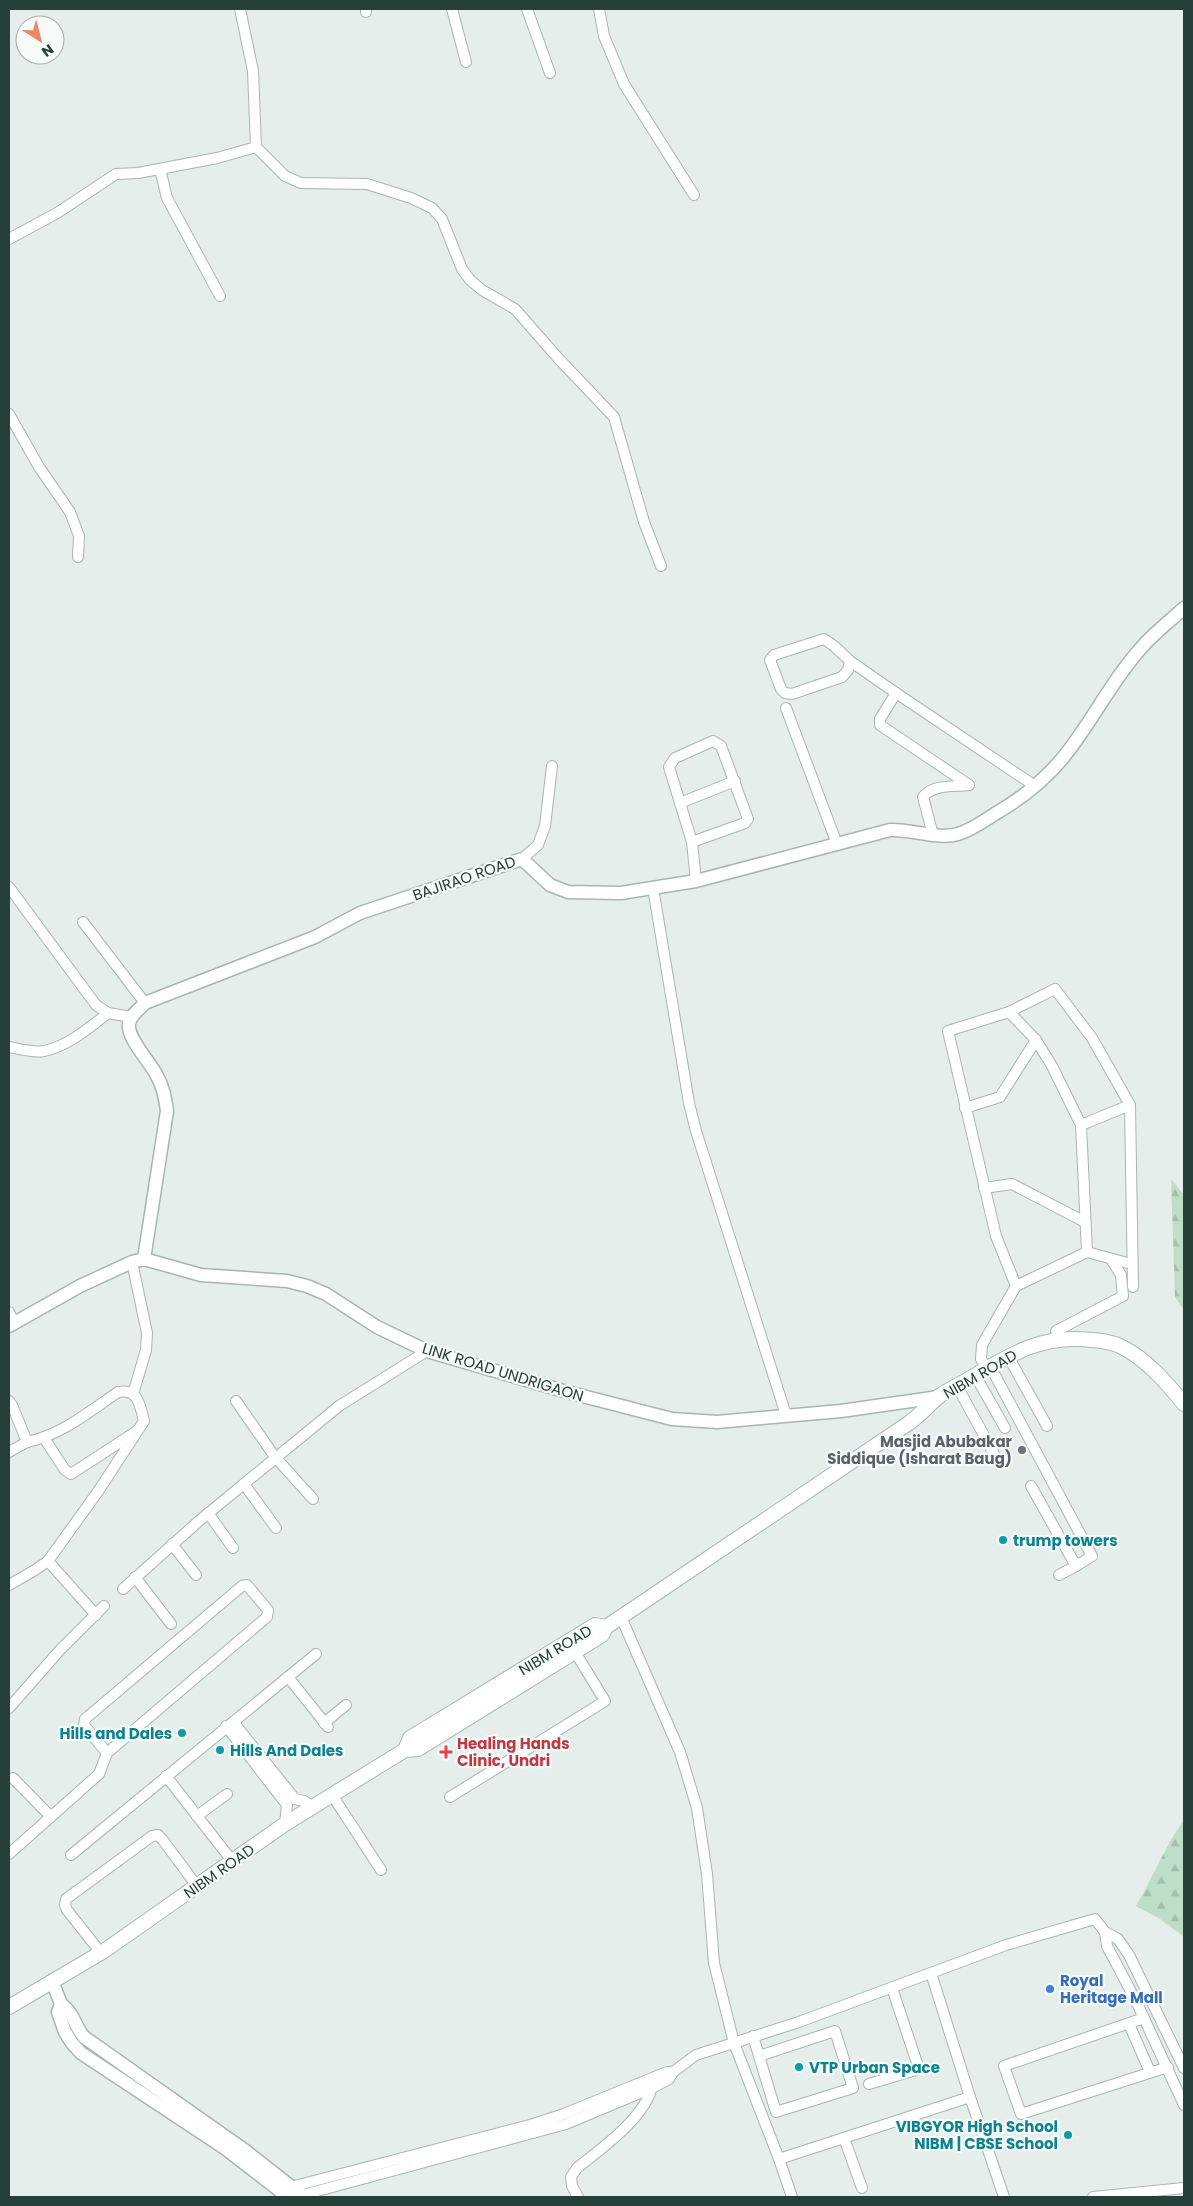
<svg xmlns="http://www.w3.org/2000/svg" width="1193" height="2206" font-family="Poppins,sans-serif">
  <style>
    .forest { fill: url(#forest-firs) }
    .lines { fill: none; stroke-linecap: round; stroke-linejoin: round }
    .minor-casing { stroke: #a7b6b1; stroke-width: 12 }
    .tertiary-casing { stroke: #a7b6b1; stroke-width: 15 }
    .secondary-casing { stroke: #a4b9b2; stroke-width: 16 }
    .minor { stroke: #fff; stroke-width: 10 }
    .tertiary { stroke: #fff; stroke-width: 12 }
    .secondary { stroke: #fff; stroke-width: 14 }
    .worship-dot { fill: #6b7280; stroke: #f6faf8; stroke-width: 2 }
    .culture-dot { fill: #0f9aa8; stroke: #f6faf8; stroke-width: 2 }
    .health-dot { fill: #e0444e; stroke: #f6faf8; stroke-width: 2 }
    .shop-dot { fill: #3f7fe0; stroke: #f6faf8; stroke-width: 2 }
    .labels { text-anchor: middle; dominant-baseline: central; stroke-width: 4.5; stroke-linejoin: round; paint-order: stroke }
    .street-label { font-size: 15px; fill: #244039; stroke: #f6faf8 }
    .worship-label { font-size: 15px; font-weight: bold; fill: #5b616d; stroke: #f6faf8; text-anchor: end }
    .culture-label { font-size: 15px; font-weight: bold; fill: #0d838f; stroke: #f6faf8; text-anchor: start }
    .health-label { font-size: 15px; font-weight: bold; fill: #be3a42; stroke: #f6faf8; text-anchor: start }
    .shop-label { font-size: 15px; font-weight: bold; fill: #366cbe; stroke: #f6faf8; text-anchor: start }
  </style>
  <defs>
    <pattern id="forest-firs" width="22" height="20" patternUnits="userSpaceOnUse" patternTransform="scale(1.25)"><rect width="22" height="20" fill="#bfdec8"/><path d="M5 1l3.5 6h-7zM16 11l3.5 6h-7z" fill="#a4c0ad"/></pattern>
  </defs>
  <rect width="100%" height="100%" fill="#e5eeea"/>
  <g class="forest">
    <path d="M1171,1179l13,16v115l-9,-13z"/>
    <path d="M1184,1820v117l-24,-18 -24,-13c17,-28 28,-59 48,-86z"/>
  </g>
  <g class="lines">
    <defs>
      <g id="minor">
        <path d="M240,9l13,62 3,76"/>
        <path d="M366,9v3"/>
        <path d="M452,9l14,53"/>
        <path d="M527,9l23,64"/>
        <path d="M599,9l5,27 20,48 70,111"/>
        <path d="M160,169l7,29 53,98"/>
        <path d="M9,239l48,-26 59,-39 22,-1 79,-15 39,-11 29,29 16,7 66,1 44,14 21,10 10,11 20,50 8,11 12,10 33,19 43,49 56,59 30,105 17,44"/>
        <path d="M9,414l30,53 31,45 9,24 -1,21"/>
        <path d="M850,661l-2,9 -6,7 -50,17 -7,-1 -4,-4 -11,-29 4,-5 50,-16 10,7 16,15 46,32 139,93"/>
        <path d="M896,693l-16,26v6l89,60"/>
        <path d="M786,708l51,136"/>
        <path d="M680,803l55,-22"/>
        <path d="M933,835l-10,-38c10,-13 31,-10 46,-12"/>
        <path d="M692,842l-23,-75 6,-9 38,-17 8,5 27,73 -3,4 -53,19 4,39"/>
        <path d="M522,859l16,-14 7,-19 7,-60"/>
        <path d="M9,887l87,118 12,8 23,4"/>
        <path d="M653,888l36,215 7,28 90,284"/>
        <path d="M83,922l62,81"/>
        <path d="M1009,1012l27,28 16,26 29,59 6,127"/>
        <path d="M9,1047c10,2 24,6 35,4 24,-5 45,-23 64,-38"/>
        <path d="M965,1108l35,-11 36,-57"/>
        <path d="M1081,1125l49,-20"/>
        <path d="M984,1188l28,-4 73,38"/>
        <path d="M132,1262l15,71 -1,17 -13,44"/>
        <path d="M1016,1286l71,-34 44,12"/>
        <path d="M9,1312l5,11"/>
        <path d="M1056,1331l67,-35 -2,-21 -10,-16"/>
        <path d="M1008,1356l39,70"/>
        <path d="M990,1366l102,190 -16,10"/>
        <path d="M986,1368l-5,-9 1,-14 34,-59 -20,-50 -48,-205 61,-19 46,-23 37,49 38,67 3,182"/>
        <path d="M975,1375l30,53"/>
        <path d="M957,1386l42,77"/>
        <path d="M9,1401l3,4 15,37 -18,10"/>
        <path d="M236,1401l39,56 38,42"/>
        <path d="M44,1438l21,32 6,4 66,-43"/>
        <path d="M244,1484l32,44"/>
        <path d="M1031,1486l45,80 -17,9"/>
        <path d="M208,1513l25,35"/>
        <path d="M172,1544l24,31"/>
        <path d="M48,1561l48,54"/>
        <path d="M135,1577l36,47"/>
        <path d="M9,1585l26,-15 13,-9 51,-71 45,-69c-4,-16 -6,-33 -26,-29 -29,20 -57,43 -91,50"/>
        <path d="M123,1589l77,-69 139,-114 88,-55"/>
        <path d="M621,1617l59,135 17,56 10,66 7,89 20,80 45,116 191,-62 -39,-124"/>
        <path d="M288,1677l40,50"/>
        <path d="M9,1708l51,-58 44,-44"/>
        <path d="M233,1722l62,77 9,2 9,6"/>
        <path d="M324,1723l22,-18"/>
        <path d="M226,1726l61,79 -2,19"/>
        <path d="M166,1776l67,86"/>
        <path d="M13,1778l38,39"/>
        <path d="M332,1795l49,75"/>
        <path d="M450,1797l155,-96 -30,-49"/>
        <path d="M197,1816l30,-22"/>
        <path d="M9,1854l90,-80 8,-21 160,-136 1,-7 -21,-25 -5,1 -157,133 -1,6 23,28"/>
        <path d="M71,1855l245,-201"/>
        <path d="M1105,1932l13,7 11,16 55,113"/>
        <path d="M101,1953l-34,-43 -2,-5 1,-6 86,-63 6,-1 4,4 35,47"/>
        <path d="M1144,2018l-140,48 17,48 147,-47"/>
        <path d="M1129,2024l21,48"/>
        <path d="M753,2036l6,20 76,-25 18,57 -77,24 -17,-56"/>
        <path d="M869,2084l50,-15 -27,-81"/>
        <path d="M970,2097l34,100"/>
        <path d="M844,2138l18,50"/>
        <path d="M779,2159l13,38"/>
        <path d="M287,2188l243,-63 34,-11 103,-42h6l23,-17 103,-33 207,-77 89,-26 10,13 2,14 29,55 48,104"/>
        <path d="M295,2197l271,-73 86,-36 17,-9 4,-7"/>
        <path d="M578,2197l-6,-11 -1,-9 6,-9c24,-19 69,-51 75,-82"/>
        <path d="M1093,2197l91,-9"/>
      </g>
      <g id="tertiary">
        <path d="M144,1259l23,-148c-2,-14 -4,-25 -11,-37 -7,-13 -29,-36 -27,-50 1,-9 11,-15 16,-21l170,-66 45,-24 162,-54 28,26 18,7 53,1 75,-12 194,-51c21,-1 50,10 68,4 14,-4 27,-14 40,-22 24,-14 46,-32 64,-53 29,-35 49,-78 80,-112 12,-14 28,-26 42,-39"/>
        <path d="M9,1326l71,-40 52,-24 12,-3 57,16 86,6 20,5 19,8 51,33 50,24 140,41 105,27 45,3 124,-11 98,-14"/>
        <path d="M52,1981l9,23 -3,8 7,20 7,11 9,10 145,96 62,48"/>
        <path d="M61,2004c13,9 13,21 23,33l163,115 57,45"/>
      </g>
      <g id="secondary">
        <path d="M405,1750l13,-1 184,-114 4,-8"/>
        <path d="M9,2007l95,-56 181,-127 120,-74 5,-12 185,-113 11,2 15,-10 288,-194c11,-8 19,-17 29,-26 11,-8 25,-14 36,-21 40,-24 71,-42 118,-36 10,1 21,2 30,7 24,12 45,36 62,57"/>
      </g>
    </defs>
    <use href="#minor" class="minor-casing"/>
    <use href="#tertiary" class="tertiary-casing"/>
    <use href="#secondary" class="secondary-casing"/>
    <use href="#minor" class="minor"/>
    <use href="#tertiary" class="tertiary"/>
    <use href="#secondary" class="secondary"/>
  </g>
  <circle class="worship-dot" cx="1022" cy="1450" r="5"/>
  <g class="culture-dot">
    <circle cx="1003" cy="1540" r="5"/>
    <circle cx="182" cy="1733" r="5"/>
    <circle cx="220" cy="1750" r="5"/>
    <circle cx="799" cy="2067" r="5"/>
    <circle cx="1068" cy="2135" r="5"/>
  </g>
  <path class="health-dot" d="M443.5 1744.5h5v5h5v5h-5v5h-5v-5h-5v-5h5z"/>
  <circle class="shop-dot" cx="1050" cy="1989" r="5"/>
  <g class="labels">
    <g class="street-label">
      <text transform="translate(464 878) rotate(-19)">BAJIRAO ROAD</text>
      <text transform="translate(503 1372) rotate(17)">LINK ROAD UNDRIGAON</text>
      <text transform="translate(980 1374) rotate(-30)">NIBM ROAD</text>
      <text transform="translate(555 1650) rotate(-31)">NIBM ROAD</text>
      <text transform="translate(219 1871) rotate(-35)">NIBM ROAD</text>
    </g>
    <g class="worship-label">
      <text x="1012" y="1441">Masjid Abubakar<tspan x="1012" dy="17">Siddique (Isharat Baug)</tspan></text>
    </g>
    <g class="culture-label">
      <text x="1013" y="1540">trump towers</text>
      <text x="172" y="1733" text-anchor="end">Hills and Dales</text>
      <text x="230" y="1750">Hills And Dales</text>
      <text x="809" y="2067">VTP Urban Space</text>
      <text x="1058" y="2126" text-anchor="end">VIBGYOR High School<tspan x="1058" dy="17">NIBM | CBSE School</tspan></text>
    </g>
    <g class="health-label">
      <text x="457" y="1743">Healing Hands<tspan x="457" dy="17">Clinic, Undri</tspan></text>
    </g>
    <g class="shop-label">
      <text x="1060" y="1980">Royal<tspan x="1060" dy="17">Heritage Mall</tspan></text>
    </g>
  </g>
  <rect width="1193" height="2206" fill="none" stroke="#244039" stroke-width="20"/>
  <g transform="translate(40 40) rotate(144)"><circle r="24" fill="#f6faf8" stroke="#a2b0ac"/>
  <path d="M0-4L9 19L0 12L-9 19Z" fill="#ee8763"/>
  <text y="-8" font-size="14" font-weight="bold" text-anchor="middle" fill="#244039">N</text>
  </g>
</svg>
